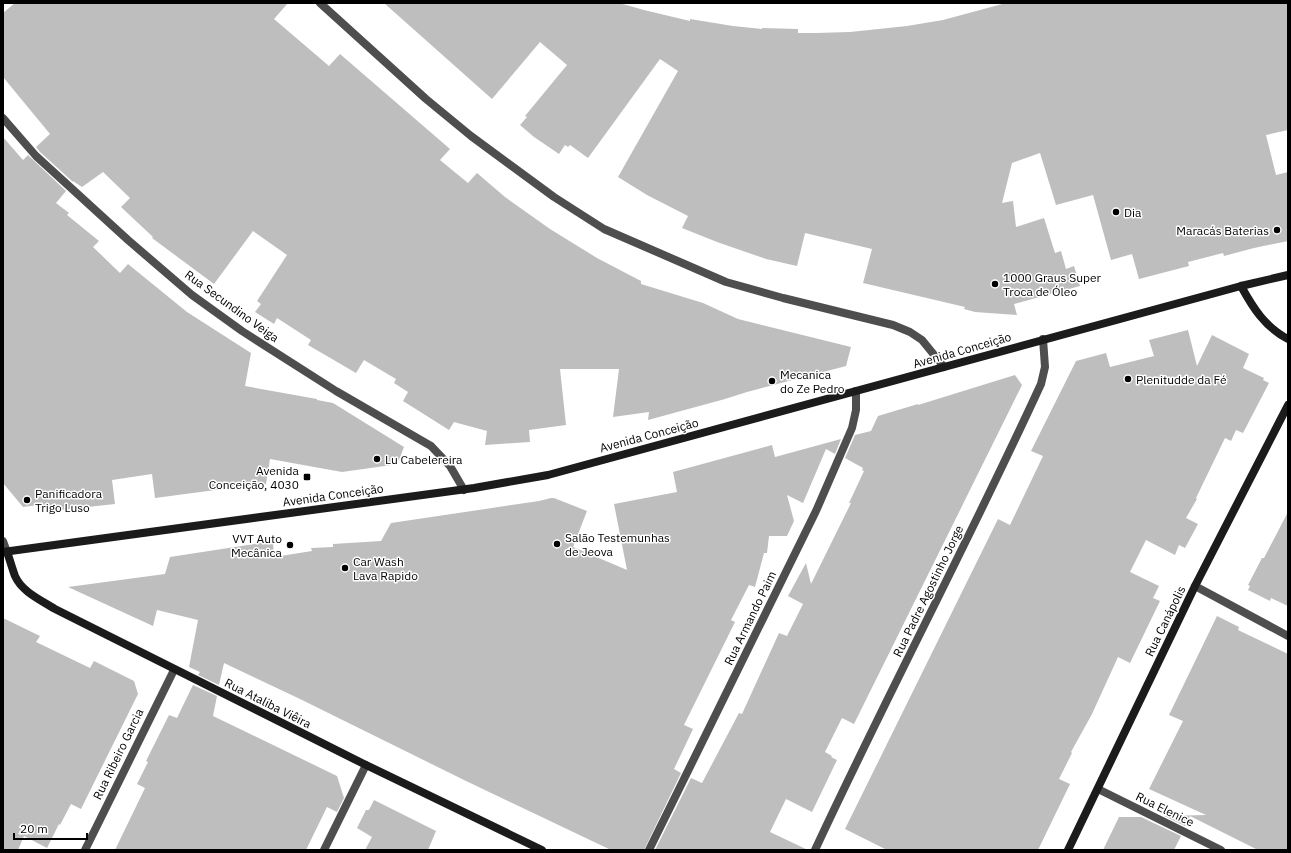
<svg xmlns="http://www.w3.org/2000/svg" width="1291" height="853" font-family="'IBM Plex Sans',sans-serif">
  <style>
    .building { fill: #bebebe }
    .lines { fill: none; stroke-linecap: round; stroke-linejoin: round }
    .street { stroke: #4e4e4e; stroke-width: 8 }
    .secondary { stroke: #1b1b1b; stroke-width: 8 }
    .poi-dot { fill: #000; stroke: #fff; stroke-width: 1.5 }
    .labels { text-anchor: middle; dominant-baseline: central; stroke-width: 3; stroke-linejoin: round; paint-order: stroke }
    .poi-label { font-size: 12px; fill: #000; stroke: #fff; text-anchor: start }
    .street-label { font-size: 12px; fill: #000; stroke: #fff }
  </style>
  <rect width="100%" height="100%" fill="#fff"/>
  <g class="building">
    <path d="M15,3h273l-14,16 55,47 11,-12 110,95 -10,11 28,23 9,-10 28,24 45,32 47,29 44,23v3l62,19 35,16 113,28 -5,19 -99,26 -22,7 -77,21 1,-8 -36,5 6,-48h-59l6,56 -37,5 1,12 -45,3 2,-14 -33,-9 -5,8 -46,-29 5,-9 -14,-9 2,-4 -32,-19 -8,13 -48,-28 3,-5 -34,-22 -3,6 -19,-12 6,-8 -4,-3 30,-46 -34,-24 -39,53 -62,-46 1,-1 -32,-30 9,-9 -27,-26 -21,15 -9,-6v1l-33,-30 -4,-5 14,-13 -47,-57v-64z"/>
    <path d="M384,3h235l25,7 46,11v-2l43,7 29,3v-1l36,1v4h18l34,-1 57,-6 36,-6 63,-17h282v127l-22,5 10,40 12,-3v69l-34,7 -30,8 -1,-3 -35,9 1,4 -50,13 -7,-25 -21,6 -18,-65 -37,10 -16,-52 -28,10 -10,40 11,-2 3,26 28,-9 11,35 6,-2 5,18 8,-3 6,20 -66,18 3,11 -42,-3 -11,-3 1,-2 -102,-24 9,-34 -67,-16 -8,33 -31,-7 -49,-17 -35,-14 6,-12 -41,-21 -29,-18 60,-106 -18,-12 -72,99 -18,-13 -2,2 -3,-2 -6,9 -25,-17 -14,-12 7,-8 -2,-1 42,-51 -27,-23 -48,57z"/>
    <path d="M3,137l20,23 5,-5 38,36 -10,12 13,10 -2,2 32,26 -6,6 27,26 8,-9 59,48 64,41 -6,33 72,13v1l16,3 71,44 -5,13 -7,5 -50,7 -72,-13 -4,25 -20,2 -91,12 -3,-24 -40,6 3,24 -55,6 -22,-5 -15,2 -20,-24z"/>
    <path d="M1188,330l9,36 15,-31 37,19 -6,14 21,10 -1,2 6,3 -26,50 -7,-3 -5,11 -6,-3 -29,60 1,1 -11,19 12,6 -13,24 -6,-3 -4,10 -29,-15 -16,32 29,14 -6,12 7,3 -30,62 -12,-6 -26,57 -21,38 1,1 -13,26 11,5 -32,66h-151l-42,-21 153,-310 12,6 33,-69 -12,-5 45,-90 30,-8 4,14 44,-11 -5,-16z"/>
    <path d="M1015,375l7,10 -168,339 -12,-6 -17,34 7,4 -1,1 6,3 -25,52 -26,-13 -16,33 38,18h-153l36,-72 11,5 37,-70 3,1 37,-81 8,3 16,-32 -15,-8 18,-33 5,21 40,-81h-2l15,-32 -2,-1 1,-2 -18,-10 10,-23 16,-4 7,-15 40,-12v1z"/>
    <path d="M841,439l-6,15 -9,-5 -23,54 -16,-8 7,26 -7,15h-18l-2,17h-3l-9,34 -6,-2 -18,35 4,2 -51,103 9,4 -19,40 7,4 -37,77h-33l-147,-70 -164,-81 -76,-36 -5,22 -21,-10 2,-3 -11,-5 9,-47 -41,-10 -4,16 -85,-39 97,-13 5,-17 103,-16 1,16 38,-6 -1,-3 22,-1v-3l48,-3 10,-18 148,-22 12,-3h3l33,13 -14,36 54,23 -13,-66 63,-12 -4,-20 99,-27 3,12z"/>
    <path d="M1288,512v94l-17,-8 -1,3 -22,-11 2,-4 -2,-1 14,-27h2z"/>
    <path d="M1217,616l22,11 -1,3 50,24v196h-30l-68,-34 -5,10 -21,-10 42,-1 -57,-26 34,-68 -14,-6z"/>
    <path d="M3,618l37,18 -4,6 54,26 4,-7 40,20 4,13 -57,115 -10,-5 -11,21 -1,-1 -12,24 -23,-12 -6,14h-15z"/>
    <path d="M193,685l24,11 -4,20 124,60 7,22 -7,14 -10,-5 -21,43h-191l30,-62 -8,-4 11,-22 -2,-1 23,-46 8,3z"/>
    <path d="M374,800l62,31 -8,19h-63l7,-13 -15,-9 9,-18h3z"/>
    <path d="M1119,817h22l40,19 -7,14h-71z"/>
  </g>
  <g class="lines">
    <g class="street">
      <path d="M320,3l106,96 45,37 83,61 50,32 122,53 57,16 110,27 17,7 12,8 22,27"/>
      <path d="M3,118l33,38 92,84 64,55 50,36 94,60 95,55 19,20 14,24"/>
      <path d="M3,541l4,11"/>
      <path d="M1195,586l93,50"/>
      <path d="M1098,789l123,61"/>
      <path d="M85,850l89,-180"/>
      <path d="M324,850l42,-85"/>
      <path d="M649,850l167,-339 36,-83 4,-18v-19"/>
      <path d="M815,850c73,-157 154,-309 226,-466l4,-17 -2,-28"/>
    </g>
    <g class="secondary">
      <path d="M1241,286c12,22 24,41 47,53"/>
      <path d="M3,552l471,-64 74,-13 693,-189 47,-11"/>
      <path d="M7,552c3,8 5,16 8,24 7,16 26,24 40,33l311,156 176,85"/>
      <path d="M1068,850l127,-264 93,-181"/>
    </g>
  </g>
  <g class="poi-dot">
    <circle cx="1116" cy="212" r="4"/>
    <circle cx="1277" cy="230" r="4"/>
    <circle cx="995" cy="284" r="4"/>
    <circle cx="1128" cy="379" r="4"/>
    <circle cx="772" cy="381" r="4"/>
    <circle cx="377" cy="459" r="4"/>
    <rect x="303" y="473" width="8" height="8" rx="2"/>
    <circle cx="27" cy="500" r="4"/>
    <circle cx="557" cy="544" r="4"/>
    <circle cx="290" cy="545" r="4"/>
    <circle cx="345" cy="568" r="4"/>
  </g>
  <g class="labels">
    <g class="poi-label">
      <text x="1124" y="212">Dia</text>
      <text x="1269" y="230" text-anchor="end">Maracás Baterias</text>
      <text x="1003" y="277">1000 Graus Super<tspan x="1003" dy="14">Troca de Óleo</tspan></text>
      <text x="780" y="374">Mecanica<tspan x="780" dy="14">do Ze Pedro</tspan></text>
      <text x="1136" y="379">Plenitudde da Fé</text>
      <text x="385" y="459">Lu Cabelereira</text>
      <text x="299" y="470" text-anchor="end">Avenida<tspan x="299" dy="14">Conceição, 4030</tspan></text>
      <text x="35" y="493">Panificadora<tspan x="35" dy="14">Trigo Luso</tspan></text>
      <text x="565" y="537">Salão Testemunhas<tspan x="565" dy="14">de Jeova</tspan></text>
      <text x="282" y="538" text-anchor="end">VVT Auto<tspan x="282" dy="14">Mecânica</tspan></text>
      <text x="353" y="561">Car Wash<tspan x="353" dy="14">Lava Rapido</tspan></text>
    </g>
    <g class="street-label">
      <text transform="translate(232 306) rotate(36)">Rua Secundino Veiga</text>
      <text transform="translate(962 350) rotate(-16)">Avenida Conceição</text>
      <text transform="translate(649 435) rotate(-15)">Avenida Conceição</text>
      <text transform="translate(333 495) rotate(-8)">Avenida Conceição</text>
      <text transform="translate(928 591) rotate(-64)">Rua Padre Agostinho Jorge</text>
      <text transform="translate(750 618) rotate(-64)">Rua Armando Paim</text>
      <text transform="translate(1165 621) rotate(-64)">Rua Canápolis</text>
      <text transform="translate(268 703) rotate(27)">Rua Ataliba Viêira</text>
      <text transform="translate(118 754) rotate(-64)">Rua Ribeiro Garcia</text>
      <text transform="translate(1165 809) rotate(26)">Rua Elenice</text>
    </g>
  </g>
  <rect width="1291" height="853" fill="none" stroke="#000000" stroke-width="8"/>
  <path d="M14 833v6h73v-6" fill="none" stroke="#000000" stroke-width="2"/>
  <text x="20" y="833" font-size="12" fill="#000000" stroke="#ffffff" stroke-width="3" paint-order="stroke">20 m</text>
</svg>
